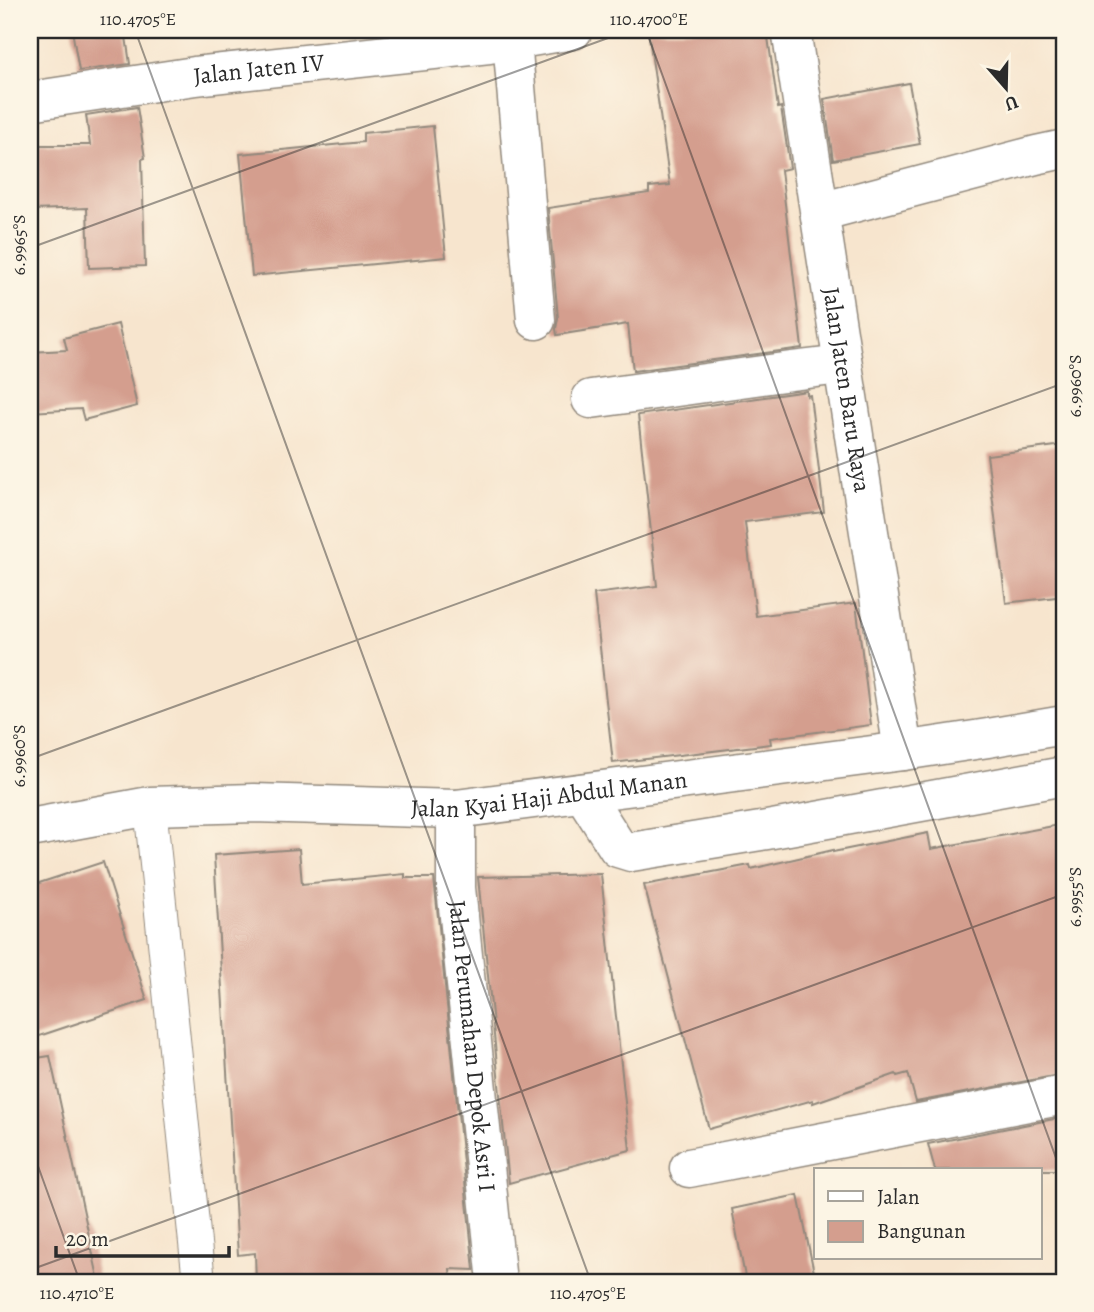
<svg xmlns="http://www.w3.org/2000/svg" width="1094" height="1312" font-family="Alegreya,serif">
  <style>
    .building { fill: #d49e8e }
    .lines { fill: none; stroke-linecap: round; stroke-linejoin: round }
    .lane-casing { stroke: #91887c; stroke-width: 34 }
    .street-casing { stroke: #91887c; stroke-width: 41 }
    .lane { stroke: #fff; stroke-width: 32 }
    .street { stroke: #fff; stroke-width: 38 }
    .ticks { fill: none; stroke: #2b2b2b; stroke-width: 2; stroke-opacity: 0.45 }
    .labels { text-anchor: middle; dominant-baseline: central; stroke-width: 5; stroke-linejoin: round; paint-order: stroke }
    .street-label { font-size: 24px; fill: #2b2b2b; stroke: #fcf5e5 }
    .neatline { fill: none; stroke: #2b2b2b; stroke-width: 2.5 }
    .ticks-label { font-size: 18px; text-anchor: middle; fill: #2b2b2b }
  </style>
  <rect width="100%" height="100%" fill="#fcf5e5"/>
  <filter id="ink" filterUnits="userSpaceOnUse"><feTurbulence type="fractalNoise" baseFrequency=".0143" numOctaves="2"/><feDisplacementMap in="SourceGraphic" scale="14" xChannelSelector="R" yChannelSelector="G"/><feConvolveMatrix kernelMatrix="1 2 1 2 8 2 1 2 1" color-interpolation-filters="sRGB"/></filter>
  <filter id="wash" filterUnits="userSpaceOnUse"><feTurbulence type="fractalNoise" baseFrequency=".00686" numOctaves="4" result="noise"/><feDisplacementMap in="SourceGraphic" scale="28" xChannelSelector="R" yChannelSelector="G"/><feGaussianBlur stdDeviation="1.57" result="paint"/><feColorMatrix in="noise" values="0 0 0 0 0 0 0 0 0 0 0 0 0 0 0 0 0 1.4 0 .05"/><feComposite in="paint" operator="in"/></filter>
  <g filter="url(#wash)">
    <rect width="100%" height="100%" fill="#f7e5ce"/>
    <g id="blocks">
      <g class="building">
        <path d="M72,30h53l5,34 -51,7z"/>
        <path d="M648,30h119l11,78 3,-1 9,61 -9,2 21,178 -169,23 -5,-47 -71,11 -1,-6 2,-11 -10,-110 101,-15v-6l21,-2z"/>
        <path d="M909,83l11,61 -87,16 -9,-61z"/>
        <path d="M137,107l8,51 -3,1 3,107 -56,2 -2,-60 -55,2v-65h58l-4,-30z"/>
        <path d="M433,126l13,131 -194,19 -12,-122 123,-12v-9z"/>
        <path d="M118,324l19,82 -53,14 -3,-11 -51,3v-60l37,-2 -3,-12z"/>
        <path d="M807,391v5l3,-1 14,117 -79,10 11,94 100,-13 15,122 -101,13 1,6 -158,19 -19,-169 63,-8 -19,-171z"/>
        <path d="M1064,445v151l-58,7 -19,-148z"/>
        <path d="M1064,824v250l-148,28 -8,-29 -11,3 -1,-2 -83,29v-3l-104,29 -65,-244 106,-20 1,4 82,-19v2l95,-19 3,16z"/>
        <path d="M299,849l3,35 103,-10v4h29l40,392 -24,-1 1,13h-195l-1,-29 -17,2 -24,-400z"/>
        <path d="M103,862l44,138 -117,39v-153z"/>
        <path d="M601,874l29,276 -121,33 -31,-306z"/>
        <path d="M50,1056l49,226h-69v-223z"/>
        <path d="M1064,1117v53h-129l-7,-26z"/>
        <path d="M798,1195l18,87h-70l-14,-73z"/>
      </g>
    </g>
  </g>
  <g filter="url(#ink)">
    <use href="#blocks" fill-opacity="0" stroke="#91887c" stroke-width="2"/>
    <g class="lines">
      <defs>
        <path id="lane" d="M150,806l48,466"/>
        <g id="street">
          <path id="s1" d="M791,30l112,721"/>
          <path d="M512,40l24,280"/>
          <path id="s2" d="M30,101l165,-25 294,-32 84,-14"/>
          <path d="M820,212l216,-57 28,-6"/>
          <path d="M591,399l200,-28 51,-6"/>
          <path d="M583,793l35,55 13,4 136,-22 297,-54"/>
          <path id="s3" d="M456,809v79l41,394"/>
          <path id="s4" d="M30,828l120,-22 104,-3 202,6 447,-58 85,-13 76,-13"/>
          <path d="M689,1168l375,-73"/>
        </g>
      </defs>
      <use href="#lane" class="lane-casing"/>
      <use href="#street" class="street-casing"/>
      <use href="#lane" class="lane"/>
      <use href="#street" class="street"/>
    </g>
  </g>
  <path class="ticks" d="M135,30l456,1252M646,30l418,1150M30,248l600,-218M30,759l1034,-376M30,1144l50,138M30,1270l1034,-376"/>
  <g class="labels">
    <g class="street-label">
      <text stroke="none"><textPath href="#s2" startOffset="231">Jalan Jaten IV</textPath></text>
      <text stroke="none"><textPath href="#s1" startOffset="364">Jalan Jaten Baru Raya</textPath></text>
      <text stroke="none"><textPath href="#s4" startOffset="522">Jalan Kyai Haji Abdul Manan</textPath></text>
      <text stroke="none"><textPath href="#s3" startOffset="238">Jalan Perumahan Depok Asri I</textPath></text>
    </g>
  </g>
  <rect width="1094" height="1312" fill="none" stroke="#fcf5e5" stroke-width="77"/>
  <rect x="814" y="1168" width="228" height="91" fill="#fcf5e5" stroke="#a8a49b" stroke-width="2"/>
  <rect x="828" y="1191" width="35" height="10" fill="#ffffff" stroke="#a8a49b" stroke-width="2"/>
  <text x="877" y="1204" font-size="21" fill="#2b2b2b">Jalan</text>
  <rect x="828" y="1221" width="35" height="21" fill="#d49e8e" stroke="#a8a49b" stroke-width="2"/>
  <text x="877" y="1238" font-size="21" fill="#2b2b2b">Bangunan</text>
  <g transform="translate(1006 88) rotate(160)" stroke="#fcf5e5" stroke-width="5" paint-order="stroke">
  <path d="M0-5L12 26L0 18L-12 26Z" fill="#2b2b2b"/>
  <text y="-10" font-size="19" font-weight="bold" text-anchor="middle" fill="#2b2b2b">U</text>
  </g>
  <path d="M56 1246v10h173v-10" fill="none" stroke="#2b2b2b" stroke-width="3.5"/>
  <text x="66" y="1246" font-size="21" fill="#2b2b2b" stroke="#fcf5e5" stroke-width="5" paint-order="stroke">20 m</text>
  <rect x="38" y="38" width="1018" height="1236" class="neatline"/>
  <g class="ticks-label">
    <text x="138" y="25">110.4705°E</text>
    <text x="649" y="25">110.4700°E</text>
    <text transform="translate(19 245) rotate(-90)" y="6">6.9965°S</text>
    <text transform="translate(1075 386) rotate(-90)" y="6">6.9960°S</text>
    <text transform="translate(19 756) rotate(-90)" y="6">6.9960°S</text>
    <text transform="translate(1075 897) rotate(-90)" y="6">6.9955°S</text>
    <text x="77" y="1299">110.4710°E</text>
    <text x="588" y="1299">110.4705°E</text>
  </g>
</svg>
